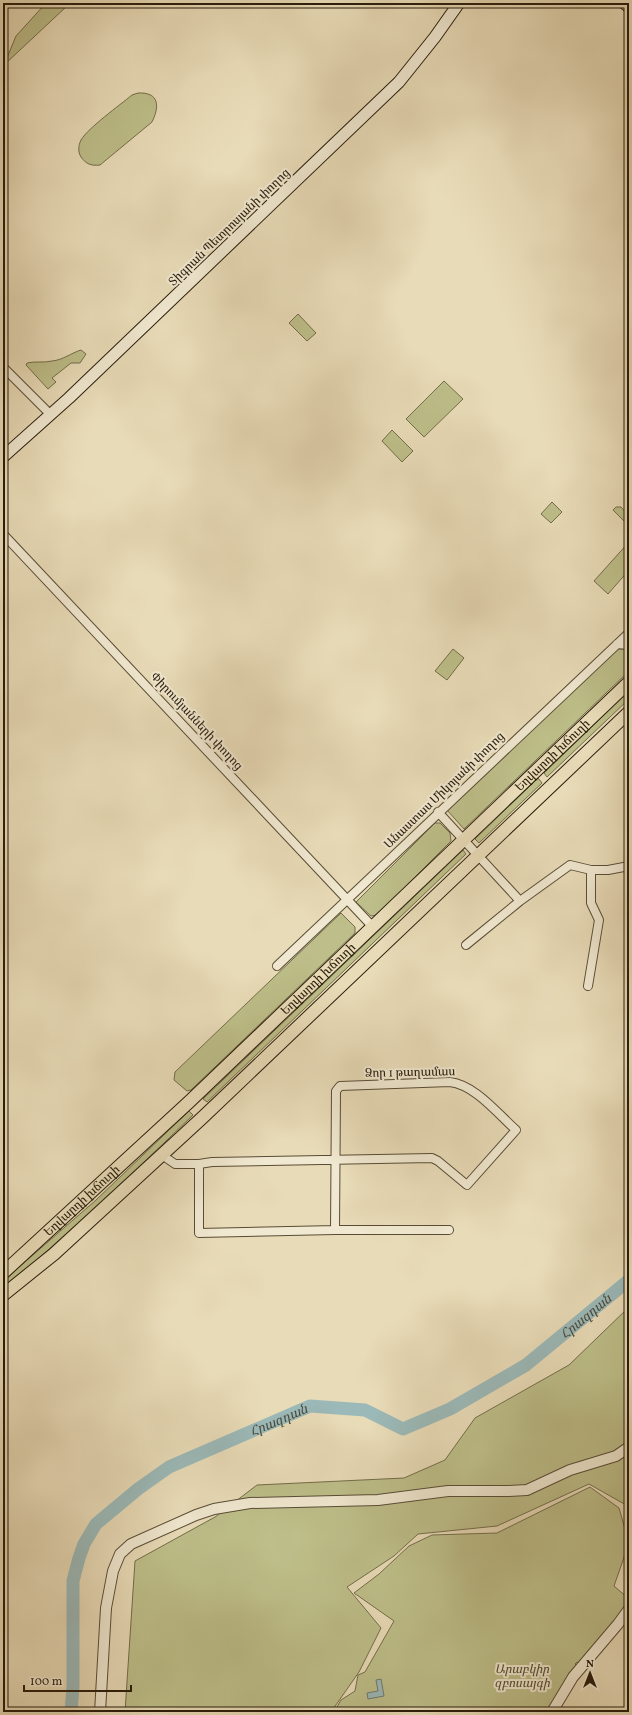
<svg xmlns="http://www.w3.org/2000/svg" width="632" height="1715" font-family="Vollkorn,'Noto Serif Armenian',serif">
  <rect width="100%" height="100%" fill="#e8dbb7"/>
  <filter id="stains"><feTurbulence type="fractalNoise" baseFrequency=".005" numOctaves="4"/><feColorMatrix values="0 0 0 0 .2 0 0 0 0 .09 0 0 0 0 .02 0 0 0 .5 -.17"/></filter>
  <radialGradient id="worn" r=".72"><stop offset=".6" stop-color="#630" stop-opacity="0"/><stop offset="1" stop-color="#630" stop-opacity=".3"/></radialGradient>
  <path fill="#bdbe89" stroke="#736d4a" d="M46 3H65L67 6 4 65 16 36Z
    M138 93C159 92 160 106 152 122L100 165C91 166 86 164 81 157 78 152 78 146 81 140 88 128 120 105 132 95Z
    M298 314 316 333 307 341 289 323Z
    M81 350 86 354 80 363H71L52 378 56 382 48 389 26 365 27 363C35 361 43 363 52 361 63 360 71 353 81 350Z
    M444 381 463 399 424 437 406 419Z
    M392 430 413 451 402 462 382 441Z
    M552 502 562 512 551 523 541 514Z
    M616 507H621L629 516V526L613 510Z
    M629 542V570L608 594 594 581Z
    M453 649 464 658 447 680 435 671Z
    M618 649H629V671L464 829 447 810Z
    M629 691V699L547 777 544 773Z
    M538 778 542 783 479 843 475 839Z
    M435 823H440L450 833 451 841 377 915 371 916 356 902Z
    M463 850 466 854 207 1102 203 1099Z
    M341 913 355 927V933L191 1090 187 1091 174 1080 175 1072Z
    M189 1111 193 1115C131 1175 69 1233 3 1289V1281L96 1200Z
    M629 1307V1517L626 1505 589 1484 497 1526 418 1534 394 1556 347 1587 381 1628 359 1672 331 1712H125L135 1561 215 1517 257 1485 404 1478 445 1460 475 1418 569 1365Z
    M590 1487 619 1508 629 1543 614 1586 629 1599C629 1612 590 1652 580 1664L577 1662 575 1664 578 1667 548 1712H334L341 1700 355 1691 358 1675 365 1672 394 1621 354 1593 379 1574 409 1546 432 1535 497 1533Z"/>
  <path fill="#9bb9b8" stroke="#6d7a73" d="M381 1679 384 1696 368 1699 367 1693 378 1691 376 1680Z"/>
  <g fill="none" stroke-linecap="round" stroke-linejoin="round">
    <path stroke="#9bb9b8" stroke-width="13" id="s1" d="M71 1712 73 1686V1581L79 1558 84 1544 96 1524 138 1489 169 1467 310 1406 365 1410 403 1429 450 1409 526 1365 629 1280"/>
    <defs>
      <path id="minor" d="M3 367 50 414
        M3 534 372 926
        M617 644 629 645
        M438 812 520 901 570 865 591 870H608L629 866
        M466 945 520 901
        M277 966 629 633
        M588 986 599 920 591 903V870
        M162 1155 175 1164H199L212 1162 432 1158 438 1161 467 1185 516 1130C497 1113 475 1085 450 1082L340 1086 336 1091 335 1230H449
        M199 1164V1233L335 1230"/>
      <path id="tertiary" d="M100 1712 106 1608 113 1571 120 1554 131 1544 196 1515 214 1509 250 1503 378 1500 448 1491H509L527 1490 570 1470 616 1456 629 1447
        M552 1712 573 1677 618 1624 629 1609"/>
      <path id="secondary" d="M624 3 629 7
        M3 457 69 398 399 82 435 37 459 3"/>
      <g id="primary">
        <path id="s2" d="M3 1273 189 1102 629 682"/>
        <path d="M3 1295 54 1254 202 1118 629 712"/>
      </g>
    </defs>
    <use href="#minor" stroke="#594c36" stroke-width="10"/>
    <use href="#tertiary" stroke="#594c36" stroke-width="12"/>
    <use href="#secondary" stroke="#291c0b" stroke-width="13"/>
    <use href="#primary" stroke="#291c0b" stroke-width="14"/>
    <use href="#minor" stroke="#f0e8d0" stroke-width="8"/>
    <use href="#tertiary" stroke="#f0e8d0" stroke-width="10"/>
    <use href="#secondary" stroke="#f0e8d0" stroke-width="11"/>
    <use href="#primary" stroke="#e8dbb7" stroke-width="12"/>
  </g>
  <g text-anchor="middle" stroke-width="4" stroke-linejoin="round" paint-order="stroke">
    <g font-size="12" fill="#291c0b" stroke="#f0e8d0">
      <text transform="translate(229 227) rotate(-44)" y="4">Տիգրան Պետրոսյանի փողոց</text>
      <text transform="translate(197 721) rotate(47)" y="4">Փիրումյանների փողոց</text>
      <text dy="4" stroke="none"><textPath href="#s2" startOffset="755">Եղվարդի խճուղի</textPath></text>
      <text transform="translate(444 790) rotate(-44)" y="4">Անաստաս Միկոյանի փողոց</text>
      <text dy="4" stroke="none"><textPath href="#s2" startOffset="431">Եղվարդի խճուղի</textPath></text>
      <text transform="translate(410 1072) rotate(-1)" y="4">Ձոր 1 թաղամաս</text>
      <text dy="4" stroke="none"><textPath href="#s2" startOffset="107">Եղվարդի խճուղի</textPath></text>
    </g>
    <g font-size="12" font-style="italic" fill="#554d31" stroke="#f0e8d0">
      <text x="522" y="1673">Արաբկիր<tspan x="522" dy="14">զբոսայգի</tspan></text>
    </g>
    <g font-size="13" font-style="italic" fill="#4b4b3f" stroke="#f0e8d0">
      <text dy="5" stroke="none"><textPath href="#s1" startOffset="753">Հրազդան</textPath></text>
      <text dy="5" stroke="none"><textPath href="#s1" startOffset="405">Հրազդան</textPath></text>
    </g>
  </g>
  <rect width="632" height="1715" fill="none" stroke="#e8dbb7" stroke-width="16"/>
  <rect x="4" y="4" width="624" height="1707" fill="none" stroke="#291c0b" stroke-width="2"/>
  <rect x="8" y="8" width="616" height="1699" fill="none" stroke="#291c0b"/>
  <g transform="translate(590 1673)" stroke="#f0e8d0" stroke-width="3" paint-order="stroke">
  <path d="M0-3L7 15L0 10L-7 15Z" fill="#291c0b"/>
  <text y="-6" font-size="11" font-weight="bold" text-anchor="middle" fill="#291c0b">N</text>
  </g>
  <path d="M24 1685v6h107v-6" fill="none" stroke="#291c0b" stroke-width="2"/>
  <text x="30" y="1685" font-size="12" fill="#291c0b" stroke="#f0e8d0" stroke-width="3" paint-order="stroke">100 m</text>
  <rect width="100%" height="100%" filter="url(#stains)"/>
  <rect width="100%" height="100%" fill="url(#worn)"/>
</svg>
